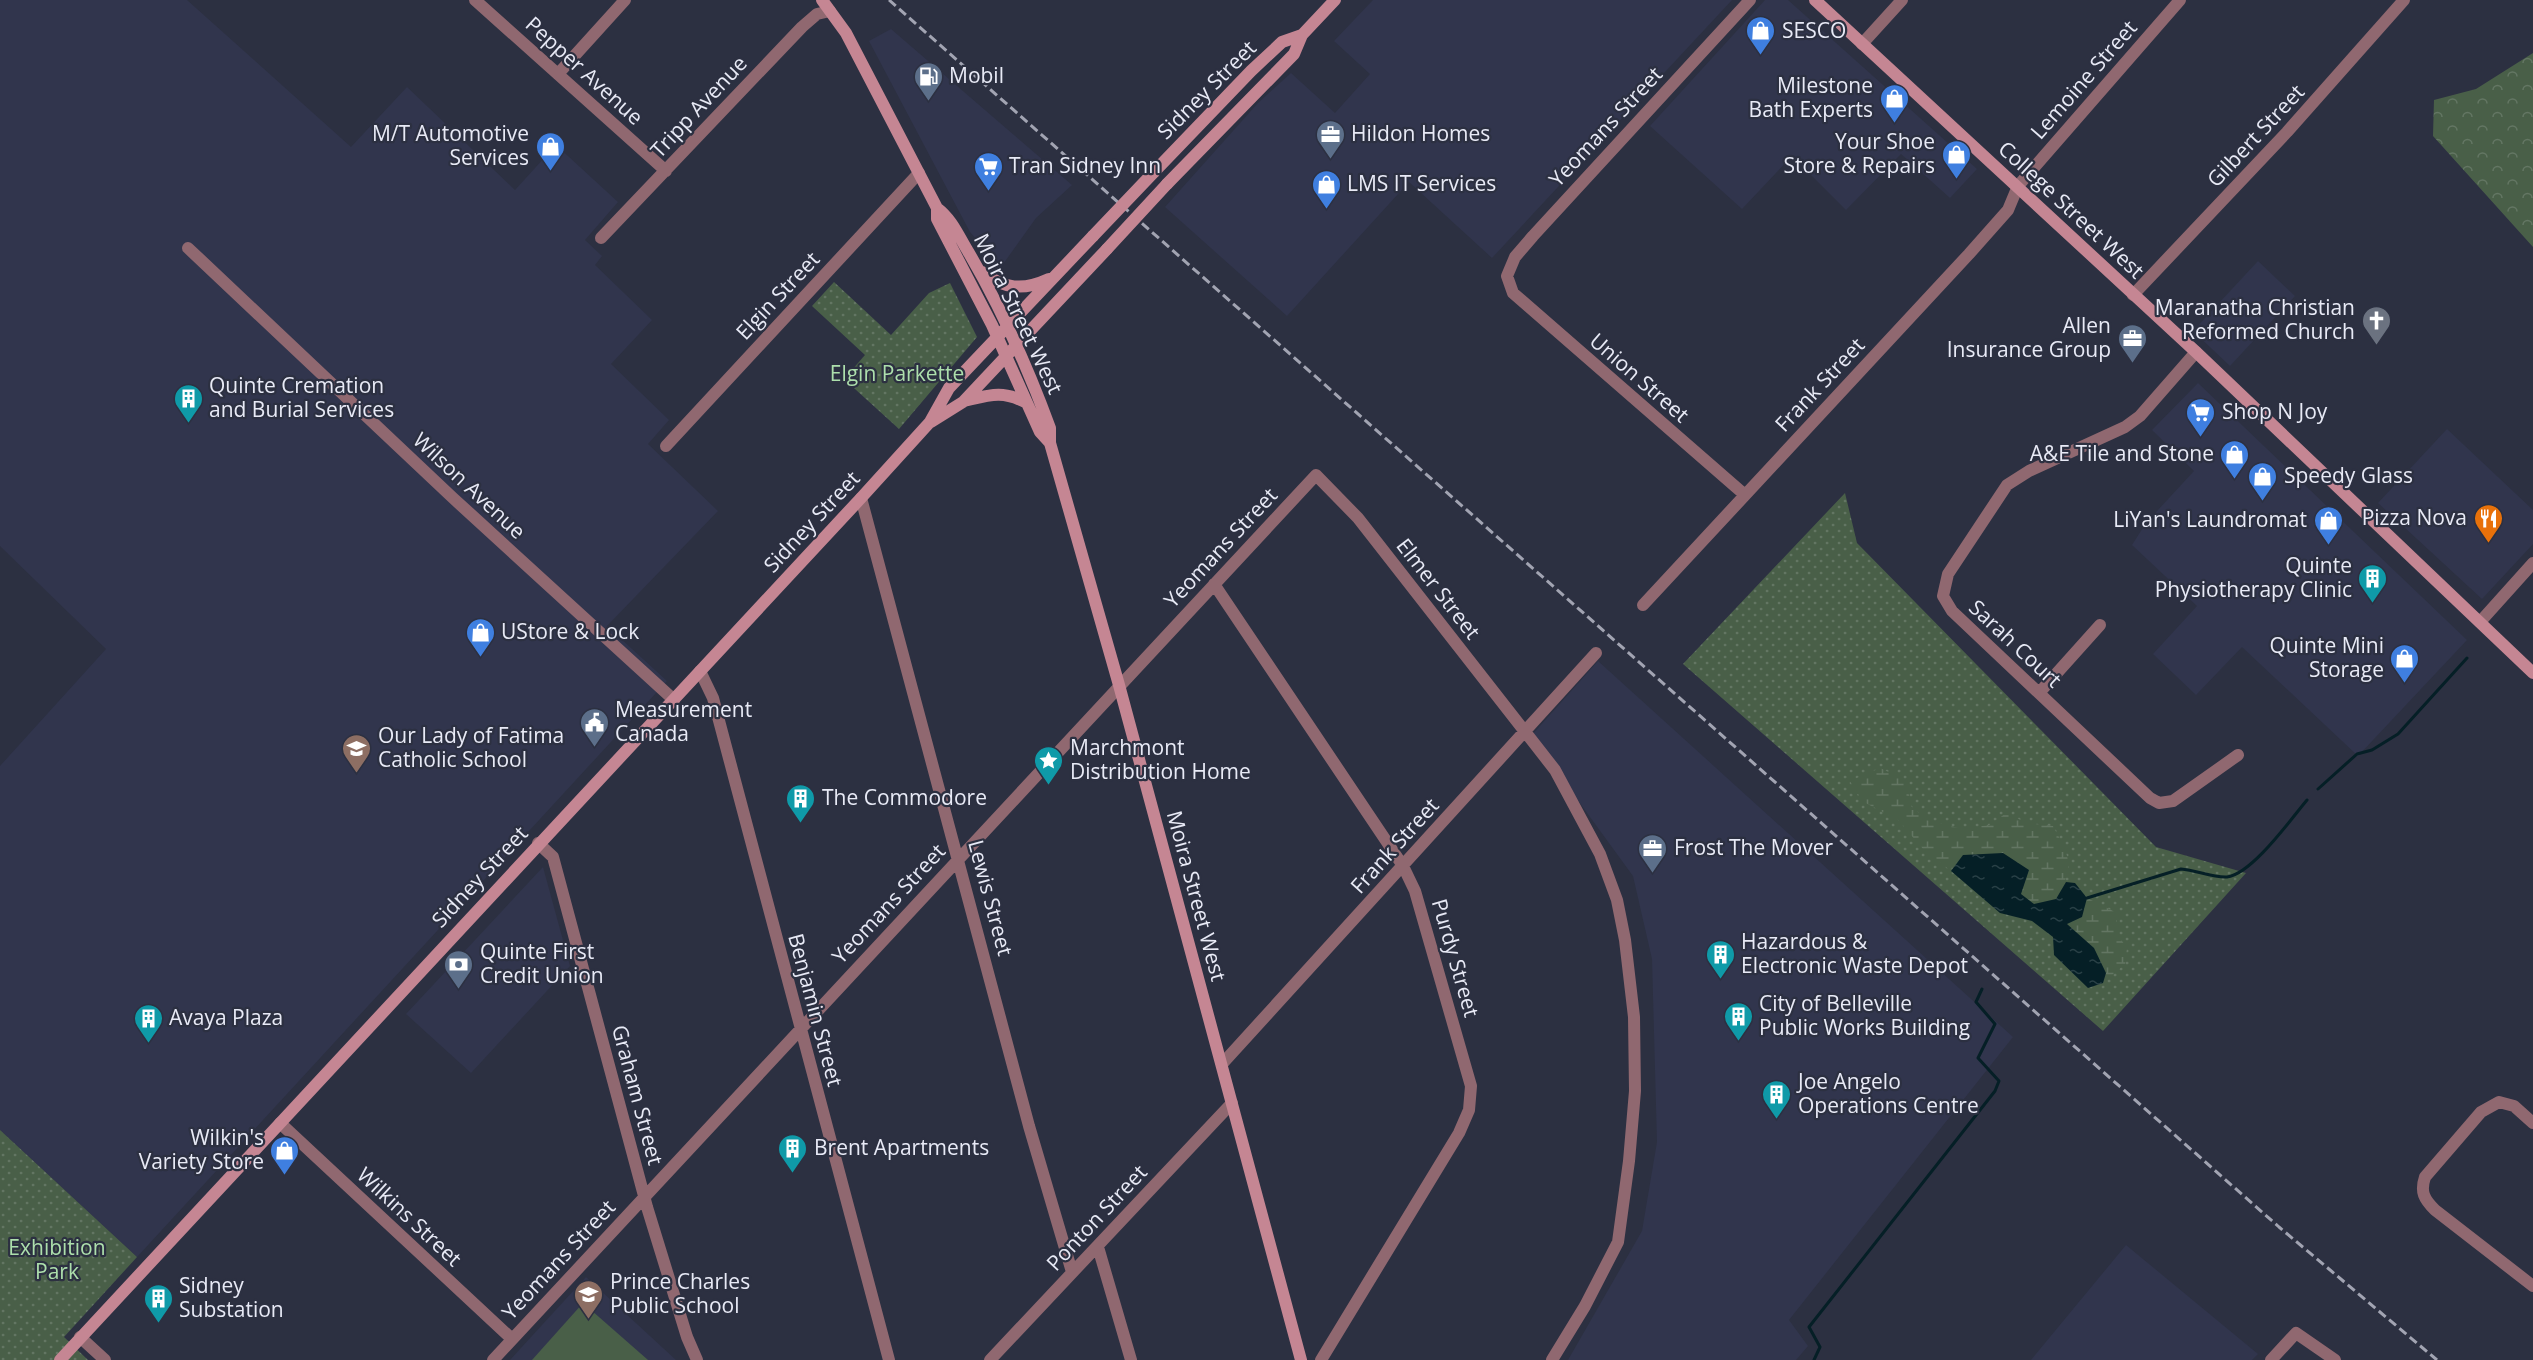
<svg xmlns="http://www.w3.org/2000/svg" width="2533" height="1360" font-family="'Open Sans',sans-serif">
  <defs>
    <pattern id="green-dots" width="8" height="8" patternUnits="userSpaceOnUse" patternTransform="scale(1.5)"><rect width="8" height="8" fill="#495f48"/><path d="M2 2h.1M6 6h.1" fill="none" stroke="#637663" stroke-width="1.8" stroke-linecap="round"/></pattern>
    <pattern id="forest-crowns" width="20" height="18" patternUnits="userSpaceOnUse" patternTransform="scale(1.5)"><rect width="20" height="18" fill="#495f48"/><path d="M2 6a3 3 0 1 1 6 0M12 15a3 3 0 1 1 6 0" fill="none" stroke="#637663"/></pattern>
    <pattern id="wetland-marsh" width="20" height="14" patternUnits="userSpaceOnUse" patternTransform="scale(1.5)"><rect width="20" height="14" fill="#495f48"/><path d="M1 5h8M5 5V1M11 12h8M15 12V8" fill="none" stroke="#637663"/></pattern>
    <pattern id="water-ripples" width="26" height="14" patternUnits="userSpaceOnUse" patternTransform="scale(1.5)"><rect width="26" height="14" fill="#051f26"/><path d="M2 4q2-2 4 0t4 0M15 11q2-2 4 0t4 0" fill="none" stroke="#294046"/></pattern>
  </defs>
  <rect width="100%" height="100%" fill="#2c3041"/>
  <path fill="#31354d" d="M0 0H187L351 147 407 87 515 190 556 145 618 202 585 240 602 256 595 265 652 320 611 364 669 420 648 444 718 511 607 626 667 681 137 1257 0 1130V766L106 649 0 546Z
    M1373 0H1732L1492 258 1409 182 1287 316 1165 207 1258 103 1291 73 1335 113 1370 74 1334 41Z
    M1765 0H1788L1977 169 1950 198 1901 154 1846 210 1792 156 1742 209 1650 126Z
    M891 29 1072 185 1036 218 1001 267 970 232 869 41Z
    M2258 261 2295 296 2230 366 2193 331Z
    M2198 383 2467 640 2358 756 2242 647 2196 695 2153 654 2197 606 2132 545 2146 523 2194 471 2152 430Z
    M2447 429 2533 510V544L2482 599 2378 503Z
    M1598 661 2013 1037 1789 1320 1808 1346 1796 1360H1568L1642 1231 1657 1142 1652 959 1633 876 1531 736Z
    M543 867 570 966 471 1073 406 1014Z
    M2126 1245 2258 1354 2252 1360H2031Z
    M586 1277 676 1360H510Z"/>
  <path fill="url(#green-dots)" d="M834 282 891 335 929 293 950 283 977 337 899 429 844 379 865 355 812 306Z
    M1845 493 1857 543 2156 847 2246 873 2103 1031 1683 664Z
    M0 1130 137 1257 64 1337 88 1360H0Z"/>
  <path fill="url(#forest-crowns)" d="M2533 53V247L2433 136 2434 100 2476 89Z"/>
  <path fill="url(#wetland-marsh)" d="M1880 768 1906 780 1911 806 1927 820 1962 829 1989 825 2008 812 2025 823 2053 826C2070 857 2075 865 2056 899L2034 904 1963 855 1951 871 1923 849 1898 820 1860 800 1850 781Z
    M2087 898 2117 913V934L2127 948 2125 964 2103 983 2106 973 2066 924 2082 917Z"/>
  <path fill="#495f48" d="M583 1303 648 1360H532Z"/>
  <path fill="url(#water-ripples)" d="M2003 853 2029 870 2021 894 2034 904 2056 899 2066 882 2075 883 2087 898 2082 917 2067 924 2094 948 2106 973 2103 983 2088 988 2054 955 2053 937 2032 921 2000 913 1951 871 1963 855Z"/>
  <g fill="none" stroke-linecap="round" stroke-linejoin="round">
    <path stroke="#051f26" stroke-width="3" d="M2318 789 2357 754 2372 750 2398 734 2467 658
      M2087 898 2181 869C2196 870 2213 878 2227 877 2252 874 2291 819 2307 800
      M1814 1360 1820 1347 1809 1327 1995 1091 1999 1081 1978 1058 1995 1024 1976 1002 1982 989"/>
    <path stroke="#906870" stroke-width="12" d="M475 0 666 171
      M1862 44 1902 0
      M558 74 625 0
      M601 238 802 27 817 14 830 11
      M188 248 453 498 674 700
      M2133 295 2287 132 2404 0
      M2196 352 2140 416 2125 427 2029 471 2007 485 1948 574 1943 596 1952 611 2150 798 2159 803 2173 801 2238 755
      M666 446 919 173
      M1745 495 1513 293 1507 276 1515 257 1533 236 1750 0
      M861 498 1029 1126 1072 1272
      M1214 584 1403 866 1415 891 1471 1086 1469 1110 1459 1133 1321 1360
      M1643 605 1969 254 2008 210 2018 186 2180 0
      M2480 622 2533 563
      M700 671 713 698 889 1360
      M2039 693 2100 625
      M538 843 553 857 647 1207 687 1337 697 1360
      M1222 1064 1596 653
      M280 1123 512 1339
      M2533 1123 2514 1106 2499 1102 2481 1112 2425 1177C2420 1192 2424 1199 2435 1210L2533 1286
      M1098 1247 1131 1360
      M80 1337 105 1360
      M493 1360 1316 475 1358 518 1555 770 1600 854 1617 900 1625 940 1634 1017 1635 1091 1629 1161 1618 1242 1585 1306 1552 1360
      M990 1360 1232 1103
      M2271 1360 2296 1333 2335 1360"/>
    <path stroke="#c58693" stroke-width="12" d="M822 0 846 33 937 208C952 219 959 237 969 253 1001 308 1028 368 1050 428V443L1119 685 1301 1360
      M1815 0 2196 352 2533 673
      M1154 172 1251 71 1282 42 1302 35
      M1167 184 1294 54 1302 35 1335 0
      M937 208V219L992 325 1040 432 1050 443
      M982 272C1004 289 1023 291 1049 279
      M964 401C990 395 1002 390 1027 403
      M931 422 963 402 1107 249
      M60 1360 861 498 930 422 949 388 1093 236"/>
    <path stroke="#a2a4b2" stroke-width="3" stroke-dasharray="9 4.5" stroke-linecap="butt" d="M889 0 2279 1227 2437 1360"/>
    <path stroke="#c58693" stroke-width="12" d="M1093 236 1154 172
      M1107 249 1167 184"/>
  </g>
  <defs>
    <symbol id="shop-pin" viewBox="-11 -11 22 30"><path d="M0 17L-7.5 6A9.5 9.5 0 1 1 7.5 6Z" fill="#3f7fe0" stroke="#2c3041"/><path d="M-5-2.5h2.3a2.7 3.5 0 0 1 5.4 0H5L5.5 6h-11ZM-1.5-2.5h3a1.5 2.3 0 0 0-3 0Z" fill="#fff"/></symbol>
    <symbol id="fuel-pin" viewBox="-11 -11 22 30"><path d="M0 17L-7.5 6A9.5 9.5 0 1 1 7.5 6Z" fill="#5c6f8a" stroke="#2c3041"/><path d="M-5.5-6h7V0h2V4h1.3V-2.5L3-4.5l.8-.8L6-3V5H2.5V1h-1V6h-7ZM-4.2-4.7v3.2H.2V-4.7Z" fill="#fff"/></symbol>
    <symbol id="office-pin" viewBox="-11 -11 22 30"><path d="M0 17L-7.5 6A9.5 9.5 0 1 1 7.5 6Z" fill="#5c6f8a" stroke="#2c3041"/><path d="M-6-3h4V-5.5h4V-3h4V5H-6ZM-1-4.5V-3h2v-1.5ZM-6 0V1H6V0Z" fill="#fff"/></symbol>
    <symbol id="supermarket-pin" viewBox="-11 -11 22 30"><path d="M0 17L-7.5 6A9.5 9.5 0 1 1 7.5 6Z" fill="#3f7fe0" stroke="#2c3041"/><path d="M-6-5.5h2.5l.6 2H6L4.5 2H-2.5L-4.4-4H-6ZM-1.5 3.2a1.3 1.3 0 1 0 .1 0ZM3 3.2a1.3 1.3 0 1 0 .1 0Z" fill="#fff"/></symbol>
    <symbol id="church-pin" viewBox="-11 -11 22 30"><path d="M0 17L-7.5 6A9.5 9.5 0 1 1 7.5 6Z" fill="#6b7280" stroke="#2c3041"/><path d="M-1.2-6h2.4v3.5h3.3v2.4h-3.3V6h-2.4V-.1h-3.3v-2.4h3.3Z" fill="#fff"/></symbol>
    <symbol id="building-pin" viewBox="-11 -11 22 30"><path d="M0 17L-7.5 6A9.5 9.5 0 1 1 7.5 6Z" fill="#0f9aa8" stroke="#2c3041"/><path d="M-4-6H4V6H1V3H-1V6H-4ZM-2.5-4.3h1.7v1.8h-1.7ZM.8-4.3h1.7v1.8H.8ZM-2.5-1h1.7V.8h-1.7ZM.8-1h1.7V.8H.8Z" fill="#fff"/></symbol>
    <symbol id="restaurant-pin" viewBox="-11 -11 22 30"><path d="M0 17L-7.5 6A9.5 9.5 0 1 1 7.5 6Z" fill="#e8710a" stroke="#2c3041"/><path d="M-5-6h1v4h1v-4h1v4h1v-4h1v5L-1.5 .5V6h-2V.5L-5-1ZM5-6V6H3V1.5H1.5Q1.5-4 5-6Z" fill="#fff"/></symbol>
    <symbol id="civic-pin" viewBox="-11 -11 22 30"><path d="M0 17L-7.5 6A9.5 9.5 0 1 1 7.5 6Z" fill="#5c6f8a" stroke="#2c3041"/><path d="M-.6-6.5H3V-4.5H.6V-3L4-1V1h2V6H-6V1h2V-1L-.6-3ZM-1.2 2.5V6h2.4V2.5Z" fill="#fff"/></symbol>
    <symbol id="school-pin" viewBox="-11 -11 22 30"><path d="M0 17L-7.5 6A9.5 9.5 0 1 1 7.5 6Z" fill="#8d6e63" stroke="#2c3041"/><path d="M0-5L7-2L0 1L-7-2ZM-4 1L0 2.5L4 1V4Q0 6-4 4Z" fill="#fff"/></symbol>
    <symbol id="sight-pin" viewBox="-11 -11 22 30"><path d="M0 17L-7.5 6A9.5 9.5 0 1 1 7.5 6Z" fill="#0f9aa8" stroke="#2c3041"/><path d="M0-6L1.8-2.2L6-1.7L2.9 1.2L3.7 5.4L0 3.3L-3.7 5.4L-2.9 1.2L-6-1.7L-1.8-2.2Z" fill="#fff"/></symbol>
    <symbol id="bank-pin" viewBox="-11 -11 22 30"><path d="M0 17L-7.5 6A9.5 9.5 0 1 1 7.5 6Z" fill="#5c6f8a" stroke="#2c3041"/><path d="M-6-4H6V4H-6ZM0-2.3a2.3 2.3 0 1 0 0 4.6a2.3 2.3 0 1 0 0-4.6Z" fill="#fff"/></symbol>
  </defs>
  <g fill-rule="evenodd">
    <use href="#shop-pin" x="1744" y="14" width="33" height="45"/>
    <use href="#fuel-pin" x="912" y="60" width="33" height="45"/>
    <use href="#shop-pin" x="1878" y="82" width="33" height="45"/>
    <use href="#office-pin" x="1314" y="118" width="33" height="45"/>
    <use href="#shop-pin" x="534" y="130" width="33" height="45"/>
    <use href="#shop-pin" x="1940" y="138" width="33" height="45"/>
    <use href="#supermarket-pin" x="972" y="150" width="33" height="45"/>
    <use href="#shop-pin" x="1310" y="168" width="33" height="45"/>
    <use href="#church-pin" x="2360" y="304" width="33" height="45"/>
    <use href="#office-pin" x="2116" y="322" width="33" height="45"/>
    <use href="#building-pin" x="172" y="382" width="33" height="45"/>
    <use href="#supermarket-pin" x="2184" y="396" width="33" height="45"/>
    <use href="#shop-pin" x="2218" y="438" width="33" height="45"/>
    <use href="#shop-pin" x="2246" y="460" width="33" height="45"/>
    <use href="#restaurant-pin" x="2472" y="502" width="33" height="45"/>
    <use href="#shop-pin" x="2312" y="504" width="33" height="45"/>
    <use href="#building-pin" x="2356" y="562" width="33" height="45"/>
    <use href="#shop-pin" x="464" y="616" width="33" height="45"/>
    <use href="#shop-pin" x="2388" y="642" width="33" height="45"/>
    <use href="#civic-pin" x="578" y="706" width="33" height="45"/>
    <use href="#school-pin" x="340" y="732" width="33" height="45"/>
    <use href="#sight-pin" x="1032" y="744" width="33" height="45"/>
    <use href="#building-pin" x="784" y="782" width="33" height="45"/>
    <use href="#office-pin" x="1636" y="832" width="33" height="45"/>
    <use href="#building-pin" x="1704" y="938" width="33" height="45"/>
    <use href="#bank-pin" x="442" y="948" width="33" height="45"/>
    <use href="#building-pin" x="1722" y="1000" width="33" height="45"/>
    <use href="#building-pin" x="132" y="1002" width="33" height="45"/>
    <use href="#building-pin" x="1760" y="1078" width="33" height="45"/>
    <use href="#building-pin" x="776" y="1132" width="33" height="45"/>
    <use href="#shop-pin" x="268" y="1134" width="33" height="45"/>
    <use href="#school-pin" x="572" y="1278" width="33" height="45"/>
    <use href="#building-pin" x="142" y="1282" width="33" height="45"/>
  </g>
  <g text-anchor="middle" stroke-width="4.5" stroke-linejoin="round" paint-order="stroke">
    <g font-size="21" fill="#e8eaf6" stroke="#2c3041" text-anchor="start">
      <text x="1782" y="38">SESCO</text>
      <text x="949" y="83">Mobil</text>
      <text x="1873" y="93" text-anchor="end">Milestone<tspan x="1873" dy="24">Bath Experts</tspan></text>
      <text x="529" y="141" text-anchor="end">M/T Automotive<tspan x="529" dy="24">Services</tspan></text>
      <text x="1351" y="141">Hildon Homes</text>
      <text x="1935" y="149" text-anchor="end">Your Shoe<tspan x="1935" dy="24">Store &amp; Repairs</tspan></text>
      <text x="1009" y="173">Tran Sidney Inn</text>
      <text x="1347" y="191">LMS IT Services</text>
      <text x="2355" y="315" text-anchor="end">Maranatha Christian<tspan x="2355" dy="24">Reformed Church</tspan></text>
      <text x="2111" y="333" text-anchor="end">Allen<tspan x="2111" dy="24">Insurance Group</tspan></text>
      <text x="209" y="393">Quinte Cremation<tspan x="209" dy="24">and Burial Services</tspan></text>
      <text x="2222" y="419">Shop N Joy</text>
      <text x="2214" y="461" text-anchor="end">A&amp;E Tile and Stone</text>
      <text x="2284" y="483">Speedy Glass</text>
      <text x="2467" y="525" text-anchor="end">Pizza Nova</text>
      <text x="2307" y="527" text-anchor="end">LiYan's Laundromat</text>
      <text x="2352" y="573" text-anchor="end">Quinte<tspan x="2352" dy="24">Physiotherapy Clinic</tspan></text>
      <text x="501" y="639">UStore &amp; Lock</text>
      <text x="2384" y="653" text-anchor="end">Quinte Mini<tspan x="2384" dy="24">Storage</tspan></text>
      <text x="615" y="717">Measurement<tspan x="615" dy="24">Canada</tspan></text>
      <text x="378" y="743">Our Lady of Fatima<tspan x="378" dy="24">Catholic School</tspan></text>
      <text x="1070" y="755">Marchmont<tspan x="1070" dy="24">Distribution Home</tspan></text>
      <text x="822" y="805">The Commodore</text>
      <text x="1674" y="855">Frost The Mover</text>
      <text x="1741" y="949">Hazardous &amp;<tspan x="1741" dy="24">Electronic Waste Depot</tspan></text>
      <text x="480" y="959">Quinte First<tspan x="480" dy="24">Credit Union</tspan></text>
      <text x="1759" y="1011">City of Belleville<tspan x="1759" dy="24">Public Works Building</tspan></text>
      <text x="169" y="1025">Avaya Plaza</text>
      <text x="1798" y="1089">Joe Angelo<tspan x="1798" dy="24">Operations Centre</tspan></text>
      <text x="264" y="1145" text-anchor="end">Wilkin's<tspan x="264" dy="24">Variety Store</tspan></text>
      <text x="814" y="1155">Brent Apartments</text>
      <text x="610" y="1289">Prince Charles<tspan x="610" dy="24">Public School</tspan></text>
      <text x="179" y="1293">Sidney<tspan x="179" dy="24">Substation</tspan></text>
    </g>
    <g font-size="21" fill="#e8eaf6" stroke="#2c3041">
      <text transform="translate(584 71) rotate(42)" y="7">Pepper Avenue</text>
      <text transform="translate(2084 80) rotate(-49)" y="7">Lemoine Street</text>
      <text transform="translate(1207 90) rotate(-45)" y="7">Sidney Street</text>
      <text transform="translate(699 107) rotate(-47)" y="7">Tripp Avenue</text>
      <text transform="translate(1606 127) rotate(-47)" y="7">Yeomans Street</text>
      <text transform="translate(2256 136) rotate(-47)" y="7">Gilbert Street</text>
      <text transform="translate(2071 210) rotate(43)" y="7">College Street West</text>
      <text transform="translate(778 296) rotate(-47)" y="7">Elgin Street</text>
      <text transform="translate(1018 314) rotate(64)" y="7">Moira Street West</text>
      <text transform="translate(1639 378) rotate(41)" y="7">Union Street</text>
      <text transform="translate(1820 385) rotate(-47)" y="7">Frank Street</text>
      <text transform="translate(469 486) rotate(43)" y="7">Wilson Avenue</text>
      <text transform="translate(812 522) rotate(-47)" y="7">Sidney Street</text>
      <text transform="translate(1221 548) rotate(-47)" y="7">Yeomans Street</text>
      <text transform="translate(1438 589) rotate(52)" y="7">Elmer Street</text>
      <text transform="translate(2015 644) rotate(43)" y="7">Sarah Court</text>
      <text transform="translate(1395 846) rotate(-48)" y="7">Frank Street</text>
      <text transform="translate(480 877) rotate(-47)" y="7">Sidney Street</text>
      <text transform="translate(1196 896) rotate(75)" y="7">Moira Street West</text>
      <text transform="translate(990 898) rotate(75)" y="7">Lewis Street</text>
      <text transform="translate(889 904) rotate(-47)" y="7">Yeomans Street</text>
      <text transform="translate(1455 958) rotate(74)" y="7">Purdy Street</text>
      <text transform="translate(815 1010) rotate(75)" y="7">Benjamin Street</text>
      <text transform="translate(637 1095) rotate(75)" y="7">Graham Street</text>
      <text transform="translate(409 1217) rotate(43)" y="7">Wilkins Street</text>
      <text transform="translate(1097 1218) rotate(-47)" y="7">Ponton Street</text>
      <text transform="translate(559 1260) rotate(-47)" y="7">Yeomans Street</text>
    </g>
    <g font-size="21" fill="#addfac" stroke="#2c3041">
      <text x="897" y="381">Elgin Parkette</text>
      <text x="57" y="1255">Exhibition<tspan x="57" dy="24">Park</tspan></text>
    </g>
  </g>
</svg>
